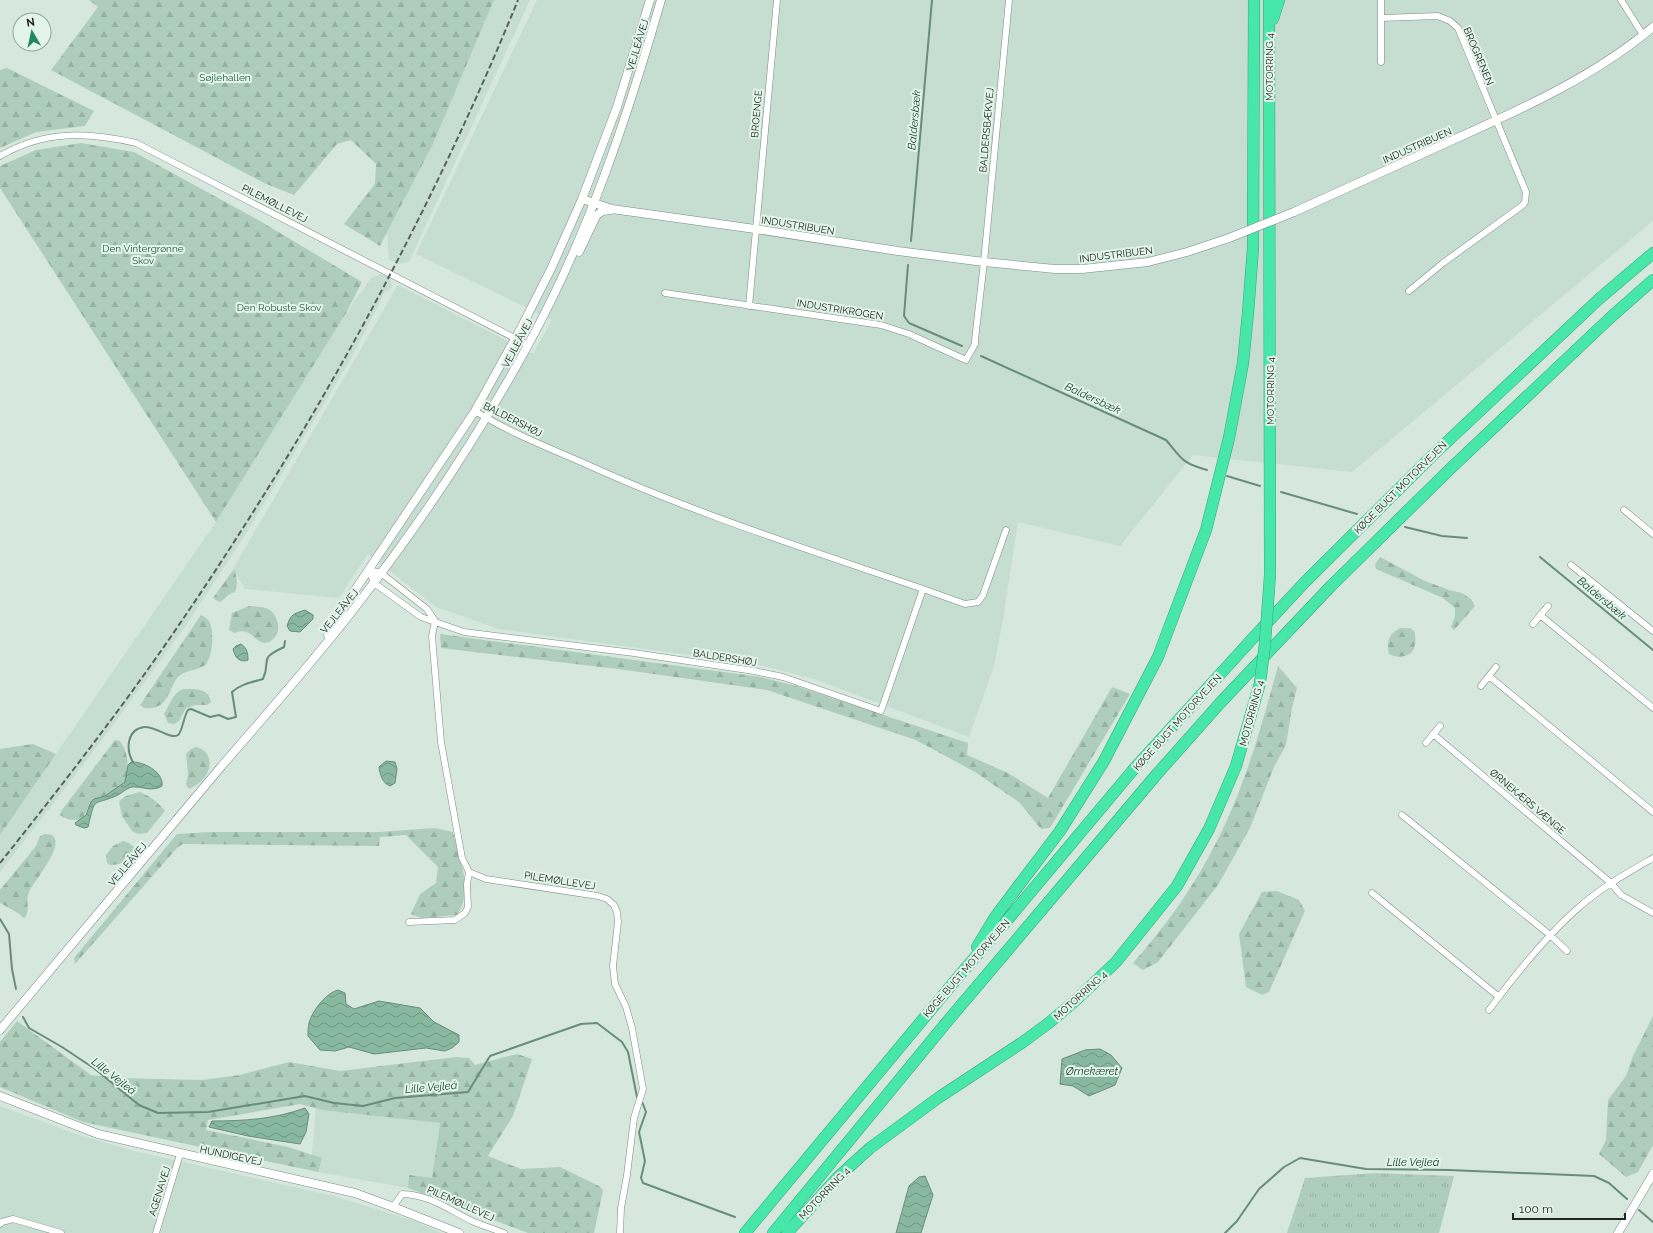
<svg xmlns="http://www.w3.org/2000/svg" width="1653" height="1233" font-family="Raleway,sans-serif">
  <defs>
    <pattern id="grass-tufts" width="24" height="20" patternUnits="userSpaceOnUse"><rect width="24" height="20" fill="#afcdbd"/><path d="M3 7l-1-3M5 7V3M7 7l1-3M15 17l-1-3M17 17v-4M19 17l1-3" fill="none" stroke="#96b0a2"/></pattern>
    <pattern id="forest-firs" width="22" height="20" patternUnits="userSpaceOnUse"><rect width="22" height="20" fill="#afcdbd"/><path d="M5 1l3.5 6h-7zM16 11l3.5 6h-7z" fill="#96b0a2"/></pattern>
    <pattern id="water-waves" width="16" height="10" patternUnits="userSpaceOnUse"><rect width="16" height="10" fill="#88b9a0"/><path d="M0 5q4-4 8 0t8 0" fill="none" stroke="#6f9682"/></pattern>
  </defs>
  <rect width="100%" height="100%" fill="#d6e8de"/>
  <path fill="#c5ded1" d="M494 0H530L409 262 399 264 389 260 387 233 433 144Z
    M537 0H1653V221L1352 472 1193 455 1120 546 1018 522 1003 620 994 666 969 737 814 679 755 664 499 629 436 607 368 554 339 598 245 589 233 569 398 285 533 354 552 320 416 254Z
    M381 274 390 278 392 288 385 292 352 357 247 532 185 627 90 756 0 872V835L216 522 346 313 371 278Z
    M0 1106 79 1135 134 1151 334 1196 414 1221 441 1233H0Z
    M316 1108 440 1123 432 1178 409 1176 408 1188 318 1172 321 1158 312 1155Z"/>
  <path fill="url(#grass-tufts)" d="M1375 1173 1454 1176 1439 1233H1287L1305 1178Z"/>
  <path fill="url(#forest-firs)" d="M89 0H494L433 144 380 246 344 224 375 184 376 164 351 140 337 144 294 195 264 183 51 70 98 7Z
    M7 68 94 111 85 126 36 132 0 148V70Z
    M81 143 134 152 260 221 362 282 346 313 216 522 0 188V166L36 150Z
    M1380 557 1425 581 1449 590 1462 593 1471 599 1475 606 1454 630 1451 627 1455 616V608L1443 598 1376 569 1375 564Z
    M234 569C237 575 238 586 235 592L228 595 222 601 219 602 213 598Z
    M249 606C255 607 265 606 270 610 279 617 282 633 272 640 256 652 255 624 234 633L229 630 232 613Z
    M201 615C205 617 208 619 210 623 214 633 213 657 205 665 197 671 183 670 177 678 167 693 168 710 144 708L140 705Z
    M1400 628H1410L1415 632C1415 636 1416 642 1415 645 1412 658 1398 659 1389 654 1386 641 1389 634 1400 628Z
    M440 634 761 677 796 686 968 743 967 755 1008 773 1048 798 1112 687 1130 694 1050 828 1041 829 1020 803 975 772 916 740 767 690 618 669 441 648Z
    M1278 666 1297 688 1292 708 1286 745 1274 767 1250 828 1218 885 1158 962 1143 970 1133 963C1166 926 1195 885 1217 841 1245 786 1262 725 1278 666Z
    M184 689C195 689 209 688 211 702L207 705H196L186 708 179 721 174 724 168 723 164 714C170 705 172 693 184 689Z
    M115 740 120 741C130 755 128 767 125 782L105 796 94 799 82 819C75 821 66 820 60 815L62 810Z
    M33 744 56 754 0 835V749Z
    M196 747C201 748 206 751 208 756 214 770 202 784 189 789L186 785 188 774 186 754 191 749Z
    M140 792C151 797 158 802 165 811L147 833 138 834 132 831 122 816 119 802C124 795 132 794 140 792Z
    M435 828 453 832C459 858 474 891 457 915L421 918 411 914 420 894 436 883 438 867 406 835 380 837 379 846 183 844 178 847 75 964 74 958 177 834 211 832H379Z
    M45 834C75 834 32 883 29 892 25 900 31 913 24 918L18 913 0 903V890L36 846 40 836Z
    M123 841 129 843 134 847C131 860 122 865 110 865L107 863 106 855 113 846Z
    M1277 891 1299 900 1305 911 1269 992 1262 995 1246 987 1239 934 1262 892Z
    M1653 1016V1145L1638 1172 1626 1177 1599 1154 1606 1140 1608 1100 1626 1076 1633 1056Z
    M17 1021 91 1075 119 1078 202 1080 240 1075 289 1062 340 1071 456 1057 469 1058 475 1065 517 1054 532 1059 513 1116 488 1156 521 1169 560 1167 599 1186 603 1190 594 1233H528L408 1188 409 1175 432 1178 440 1123 322 1110 300 1104 208 1120 206 1130 288 1147 322 1158 318 1172 83 1122 0 1087V1042Z"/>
  <path fill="url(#water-waves)" stroke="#698d7a" d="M305 610 313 615V619L300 632 290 631 287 626C291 614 293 614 305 610Z
    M241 644C247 648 248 653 248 660 240 663 235 658 233 649L236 646Z
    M386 761 395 762 397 769 395 783 390 786C382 783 380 774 379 767Z
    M131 762C143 761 164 772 162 786 152 792 144 787 135 787 129 786 123 792 118 795 92 807 96 794 88 827L84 828 76 825 75 823 86 815 91 802 94 799 105 796 125 782 128 765Z
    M338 990 345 993 346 1004 354 1009 379 1001 420 1008 434 1022 459 1035V1042L452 1048 445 1051 426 1048 374 1054 349 1047 335 1051 320 1050 308 1036C308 1032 308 1027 309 1023 312 1011 326 993 338 990Z
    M1100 1049 1111 1055 1122 1068 1115 1085 1089 1096 1073 1086 1060 1084 1062 1059 1085 1050Z
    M305 1108 309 1114 306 1132 300 1144 248 1136 209 1127 212 1121C244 1121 275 1119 305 1108Z
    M925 1176 933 1195 921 1233H896L909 1186 919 1177Z"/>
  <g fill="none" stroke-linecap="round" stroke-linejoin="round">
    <path stroke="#698d7a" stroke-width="2" d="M911 241 932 0
      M908 265 904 316 909 323 962 346
      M981 356 1166 440C1183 460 1182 463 1207 470
      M1227 476 1260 486
      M1281 492 1357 514
      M1405 527 1442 536 1467 538
      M1540 557 1653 650
      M133 762C126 750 126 730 144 727 156 726 170 740 178 735 182 733 184 715 188 710L191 709 210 717 219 715 228 719 236 717 232 692C241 684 252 682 263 679 272 658 257 660 284 647L285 641
      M0 919 9 934 12 969 16 989
      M23 1017 29 1028 62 1047 95 1069 139 1105 158 1113 208 1112 305 1096 334 1103 363 1106 395 1098 468 1092 490 1056 581 1024 597 1023 622 1042 628 1052 637 1097 643 1104 646 1112 639 1132 645 1161 641 1178 643 1183 735 1217
      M1639 1210 1653 1222
      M1225 1233 1237 1221 1259 1189 1284 1167 1300 1158 1366 1169 1449 1170 1594 1176 1609 1183 1627 1199"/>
    <defs>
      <path id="street" d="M1381 0V62
        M1621 0 1643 35
        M1381 18 1438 16 1450 21 1458 28 1526 192 1525 202 1523 205 1443 263 1409 291
        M0 156C45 130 87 132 136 143L528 345
        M665 293 881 325 909 334 966 360 975 344V340L984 262 1009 0
        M749 306 777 0
        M1624 510 1653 534
        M1571 565 1653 631
        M369 570 374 583 421 617 464 632 634 653 754 671 783 677 881 711 923 589C807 549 690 512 579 461 544 446 507 431 475 411
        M369 570 381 573 427 609 435 621
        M923 589 965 604 978 602 983 595 1006 530
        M1540 615 1653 708
        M435 621 432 636 441 742 462 858 469 872 486 879 598 896 607 899 614 905 617 912 618 922 613 966 615 984 626 1007 632 1028 643 1089 634 1118 627 1175 621 1208 620 1233
        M1533 624 1548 606
        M1489 676 1653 812
        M1481 686 1496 667
        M1433 734 1611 883 1621 895 1653 913
        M1426 743 1440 726
        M1402 815 1550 935 1567 951
        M1372 893 1499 997
        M409 922 455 920 465 913 468 907 467 884 469 872
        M1489 1010C1515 975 1544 938 1577 909 1600 888 1627 873 1653 858
        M393 1207 402 1194C431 1195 449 1210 474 1222 484 1226 494 1229 504 1233
        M0 1224 2 1222 13 1219 61 1233
        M156 1233 180 1154"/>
      <path id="secondary" d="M582 199 612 209 755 229 898 251 984 262 1055 269H1082L1148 262 1187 252 1229 238
        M1294 212C1348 188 1401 163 1455 139 1524 108 1595 76 1653 27
        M579 252 596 216 602 211 611 210
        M328 635 349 599 475 411 521 328 551 269 582 199 617 107 650 0
        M0 1030C73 942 147 855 220 768 267 713 316 659 360 601 422 521 478 436 527 347 587 238 627 119 661 0
        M0 1096 98 1134 355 1193 393 1207 459 1233
        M1618 1233 1653 1174"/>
      <path id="highway" d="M1269 0 1270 575
        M1273 19 1279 0
        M977 947 995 917 1060 831 1104 761 1158 657 1206 530 1229 438 1243 363 1248 313 1253 248 1254 0
        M745 1233 964 970 1004 924 1133 770 1253 638 1305 582 1433 455 1599 299 1653 253
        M773 1233 951 1017 1157 774 1221 702 1331 586 1450 469 1611 317 1653 280
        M787 1233 837 1178 870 1148 938 1098 1023 1042 1050 1022 1076 1000 1116 962 1177 886 1209 829 1236 766 1260 683"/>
    </defs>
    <use href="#street" stroke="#7a8b82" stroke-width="7"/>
    <use href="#secondary" stroke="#7a8b82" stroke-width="9"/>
    <use href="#highway" stroke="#39a47a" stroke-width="12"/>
    <use href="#street" stroke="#fff" stroke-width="6"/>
    <use href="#secondary" stroke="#fff" stroke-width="8"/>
    <use href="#highway" stroke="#46e7a9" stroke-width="11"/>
    <path stroke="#58625c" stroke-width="2" stroke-dasharray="6 3" stroke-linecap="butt" d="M0 863C63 784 126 703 183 619 315 425 429 218 518 0"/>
    <defs>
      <path id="secondary-bridge" d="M1229 238 1294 212"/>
      <path id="highway-bridge" d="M1260 683 1265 643 1270 575"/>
    </defs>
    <use href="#secondary-bridge" stroke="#7a8b82" stroke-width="9" stroke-linecap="butt"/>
    <use href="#highway-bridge" stroke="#39a47a" stroke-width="12" stroke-linecap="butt"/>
    <use href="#secondary-bridge" stroke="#fff" stroke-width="8"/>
    <use href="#highway-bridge" stroke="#46e7a9" stroke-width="11"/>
  </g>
  <g text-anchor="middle" stroke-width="4" stroke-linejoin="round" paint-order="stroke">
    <g font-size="10" fill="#202723" stroke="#e3f5eb">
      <text transform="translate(637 45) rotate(-73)" y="4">VEJLEÅVEJ</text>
      <text transform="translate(1479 56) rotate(67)" y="4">BROGRENEN</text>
      <text transform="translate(1269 67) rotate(-90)" y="4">MOTORRING 4</text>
      <text transform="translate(756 114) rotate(-85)" y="4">BROENGE</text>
      <text transform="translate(986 130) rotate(-85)" y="4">BALDERSBÆKVEJ</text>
      <text transform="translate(1417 145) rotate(-24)" y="4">INDUSTRIBUEN</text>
      <text transform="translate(275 203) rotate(27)" y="4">PILEMØLLEVEJ</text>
      <text transform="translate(798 225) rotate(9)" y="4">INDUSTRIBUEN</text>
      <text transform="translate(1116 254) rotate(-7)" y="4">INDUSTRIBUEN</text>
      <text transform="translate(840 309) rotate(9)" y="4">INDUSTRIKROGEN</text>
      <text transform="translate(517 343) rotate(-62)" y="4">VEJLEÅVEJ</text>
      <text transform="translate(1270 391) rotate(-90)" y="4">MOTORRING 4</text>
      <text transform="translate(513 419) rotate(27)" y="4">BALDERSHØJ</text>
      <text transform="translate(1400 487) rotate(-45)" y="4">KØGE BUGT MOTORVEJEN</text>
      <text transform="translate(339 611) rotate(-51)" y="4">VEJLEÅVEJ</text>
      <text transform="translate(725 657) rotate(9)" y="4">BALDERSHØJ</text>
      <text transform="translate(1251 713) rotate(-75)" y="4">MOTORRING 4</text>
      <text transform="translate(1177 722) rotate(-48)" y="4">KØGE BUGT MOTORVEJEN</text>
      <text transform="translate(1528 801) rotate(40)" y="4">ØRNEKÆRS VÆNGE</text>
      <text transform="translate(127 864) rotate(-50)" y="4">VEJLEÅVEJ</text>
      <text transform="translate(560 880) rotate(9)" y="4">PILEMØLLEVEJ</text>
      <text transform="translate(966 968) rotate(-49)" y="4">KØGE BUGT MOTORVEJEN</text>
      <text transform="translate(1080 995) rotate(-42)" y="4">MOTORRING 4</text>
      <text transform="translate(231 1155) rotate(12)" y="4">HUNDIGEVEJ</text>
      <text transform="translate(159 1191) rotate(-73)" y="4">AGENAVEJ</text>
      <text transform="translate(824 1193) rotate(-46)" y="4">MOTORRING 4</text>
      <text transform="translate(461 1203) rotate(24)" y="4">PILEMØLLEVEJ</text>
    </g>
    <g font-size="10" fill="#1f5a42" stroke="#e3f5eb">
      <text x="225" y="81">Søjlehallen</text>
      <text x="143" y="252">Den Vintergrønne<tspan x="143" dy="12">Skov</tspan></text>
      <text x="279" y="311">Den Robuste Skov</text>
    </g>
    <g font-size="11" font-style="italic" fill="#133c2b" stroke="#e3f5eb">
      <text transform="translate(914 120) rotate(-85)" y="4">Baldersbæk</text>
      <text transform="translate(1093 398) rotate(25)" y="4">Baldersbæk</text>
      <text transform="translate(1602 598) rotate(40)" y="4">Baldersbæk</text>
      <text x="1092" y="1075">Ørnekæret</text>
      <text transform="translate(114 1076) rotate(38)" y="4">Lille Vejleå</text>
      <text transform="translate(431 1087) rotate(-5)" y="4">Lille Vejleå</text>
      <text x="1413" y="1166">Lille Vejleå</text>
    </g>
  </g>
  <g transform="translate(32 32) rotate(351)"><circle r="19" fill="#e3f5eb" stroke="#95a39b"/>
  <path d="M0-3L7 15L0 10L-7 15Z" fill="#248761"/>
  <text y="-6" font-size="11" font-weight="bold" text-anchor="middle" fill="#202723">N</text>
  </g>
  <path d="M1513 1213v6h112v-6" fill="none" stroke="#202723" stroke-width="2"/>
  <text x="1519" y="1213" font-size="12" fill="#202723" stroke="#e3f5eb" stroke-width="3" paint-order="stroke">100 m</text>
</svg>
